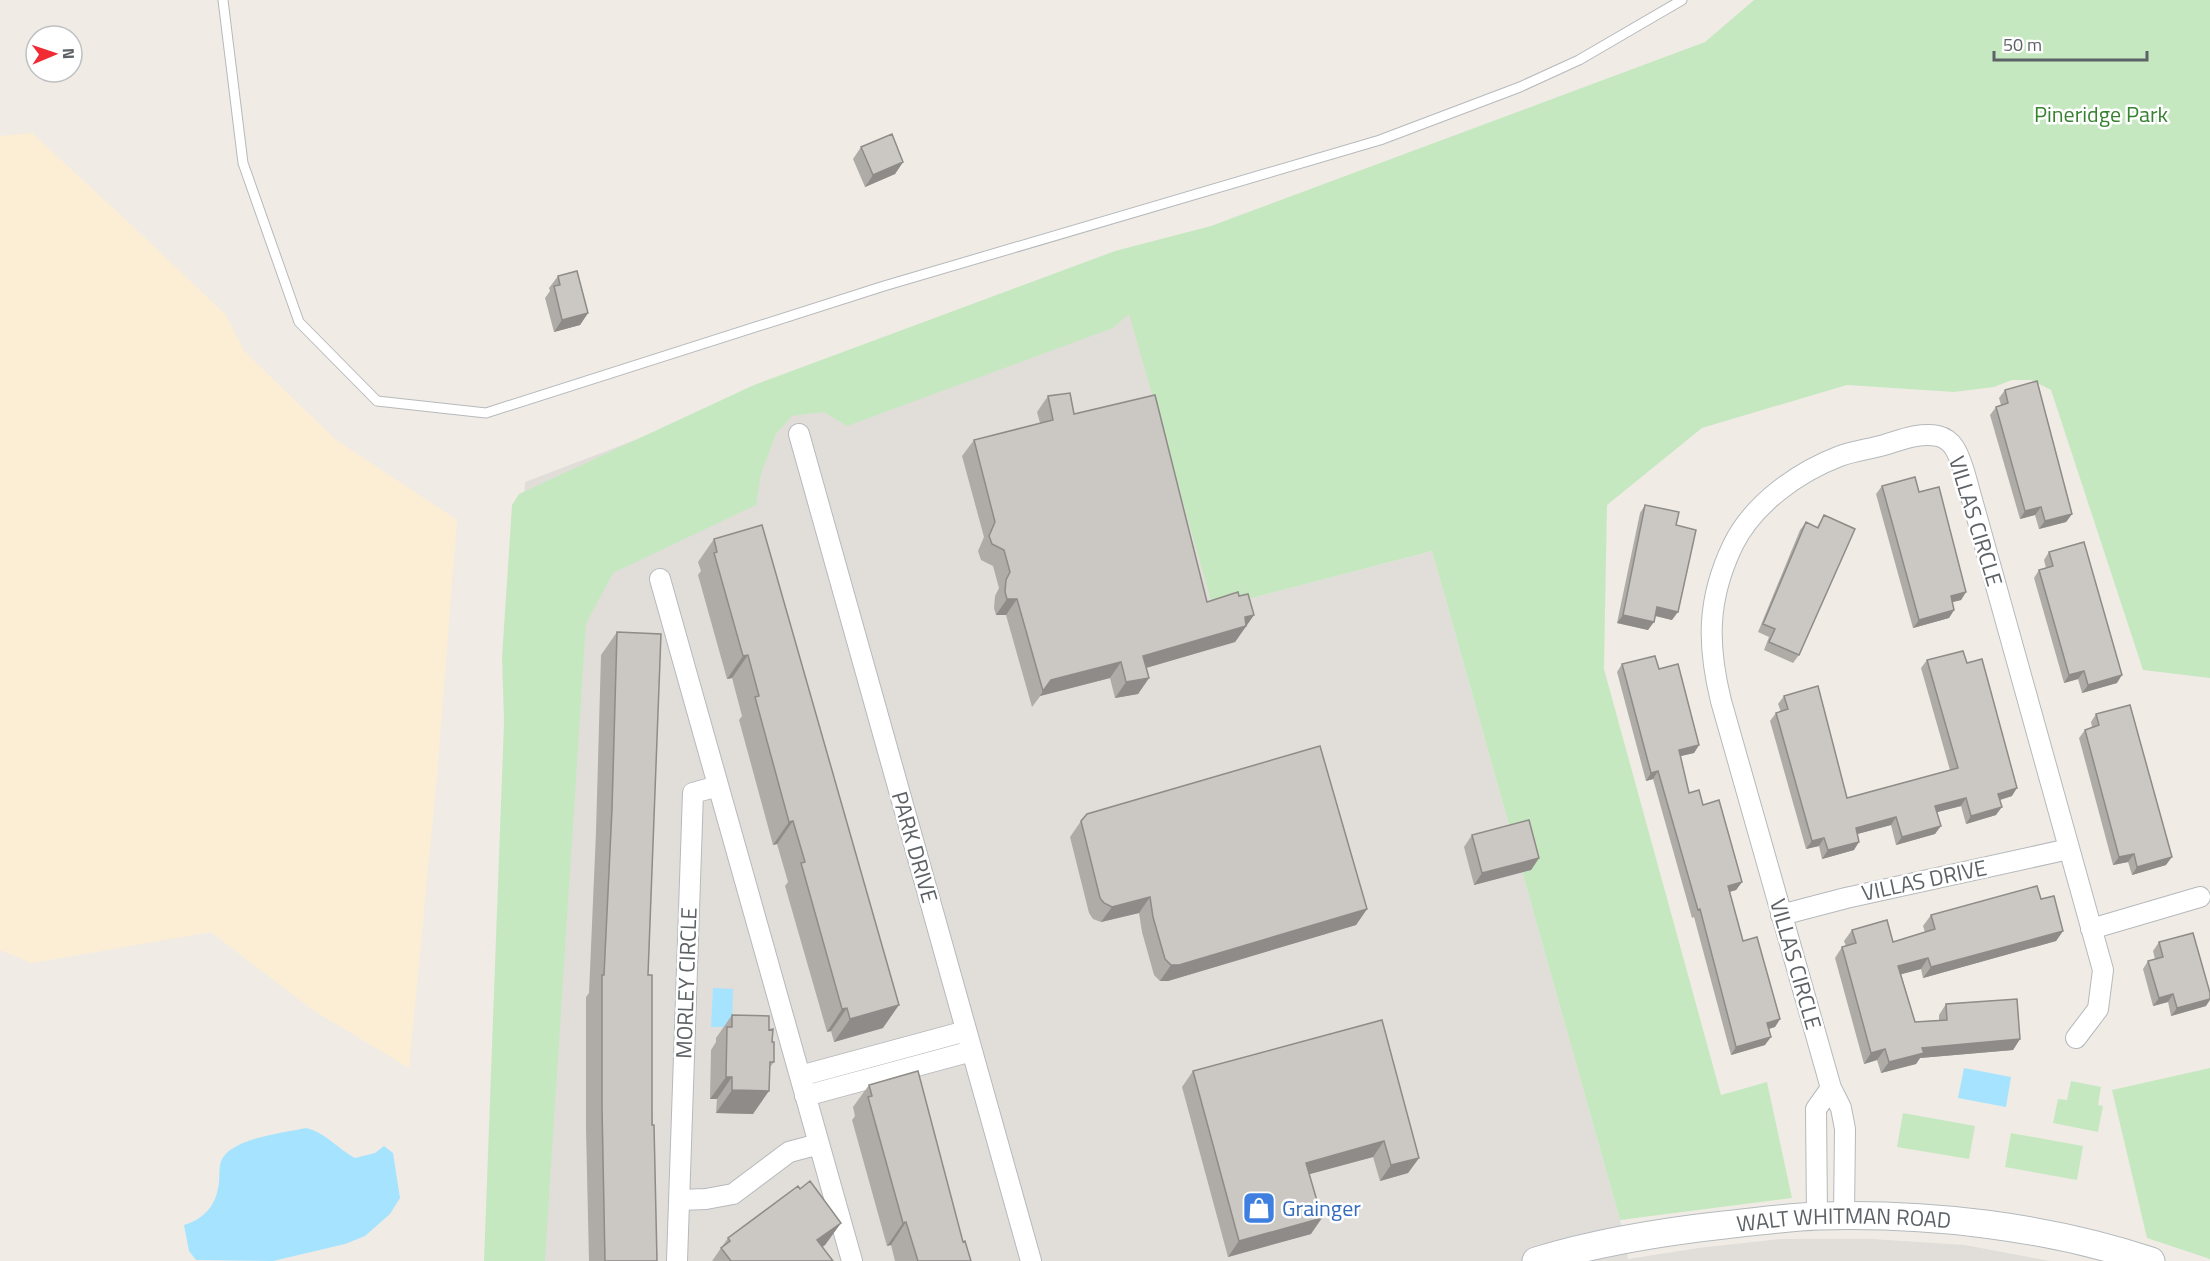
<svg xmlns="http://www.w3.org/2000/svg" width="2210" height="1261" font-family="'Titillium Web',sans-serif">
  <rect width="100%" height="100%" fill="#f0ece5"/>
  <path fill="#e1deda" d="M1111 258 1130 314 1213 608 1432 551 1620 1220 1628 1259 1698 1248 1781 1239H1872L1965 1245 2050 1261H485L525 482Z"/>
  <path fill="#c6e8c1" d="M1754 0H2210V678L2143 670 2051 390 2031 380H2012L1994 387 1954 392 1847 385 1702 428 1607 505 1604 669 1721 1095 1767 1082 1792 1198 1620 1220 1432 551 1213 608 1129 314 1113 328 847 426 824 412 792 416 776 434 761 474 756 505 613 573 586 624 545 1261H484L504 722 502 657 512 505 519 494 754 385 1115 251 1211 226 1705 42Z
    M2210 1068V1259L2147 1238 2112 1090Z
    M2071 1081 2101 1087 2098 1105 2103 1106 2098 1132 2053 1123 2058 1099 2067 1100Z
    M1903 1113 1975 1126 1969 1159 1897 1147Z
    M2011 1133 2083 1146 2077 1180 2005 1167Z"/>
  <path fill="#fceed4" d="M32 133 126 220 226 315 244 351 336 440 457 520 437 775 409 1068 311 1009 211 932 32 963 0 950V136Z"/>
  <path fill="#a6e3ff" d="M713 988 733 989 732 1027H711Z
    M1964 1068 2011 1077 2006 1107 1958 1098Z
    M306 1128C326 1133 338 1149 355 1158L375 1153 384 1146 393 1153 400 1198 390 1214 365 1236 345 1244 273 1261 196 1260 189 1251 184 1225C205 1219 217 1204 219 1182 220 1172 218 1164 224 1156 239 1137 284 1133 306 1128Z"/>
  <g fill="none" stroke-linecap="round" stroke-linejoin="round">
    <defs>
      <path id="lane" d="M223 0 243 163 299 322 377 401 486 413 884 286 1380 140 1520 87 1579 60 1682 0"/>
      <path id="street" d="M799 434 1031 1261
        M660 579 852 1261
        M1781 915 1846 898 2069 849
        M2091 929 2200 897
        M800 1076 966 1031
        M805 1096 972 1051
        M680 1200 706 1199 733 1194 789 1152 819 1144
        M1817 1216 1816 1109 1831 1088
        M1844 1216 1845 1129 1841 1108 1831 1088 1721 701C1707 644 1707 599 1733 545 1753 504 1798 472 1840 456 1854 451 1870 449 1884 445 1901 440 1920 432 1938 436 1955 440 1959 457 1964 471L2103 970 2098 1009 2076 1038
        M677 1261 693 793 718 786"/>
      <g id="secondary">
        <path id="s1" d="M1536 1261C1598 1242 1660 1232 1724 1225 1755 1222 1787 1217 1819 1216 1929 1213 2046 1226 2151 1261"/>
      </g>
    </defs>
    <use href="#lane" stroke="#b6b9bc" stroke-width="11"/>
    <use href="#street" stroke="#b6b9bc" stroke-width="22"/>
    <use href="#secondary" stroke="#b4b9bd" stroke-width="29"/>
    <use href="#lane" stroke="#fff" stroke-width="9"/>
    <use href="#street" stroke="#fff" stroke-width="20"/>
    <use href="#secondary" stroke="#fff" stroke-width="27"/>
  </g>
  <path fill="#afaba7" d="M861 147 903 162 895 174 865 187 853 159Z
    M558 276 588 313 580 325 554 332 545 298 550 291 549 288Z
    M2005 390 2072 514 2066 522 2039 529 2035 515 2020 519 1990 415 1996 407 2001 405 1999 398Z
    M1048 396 1074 414 1207 602 1239 596 1254 615 1235 642 1146 668 1149 678 1138 694 1115 698 1110 678 1040 696 1032 707 1006 615H996L994 608 995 596 999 588 993 566 981 560 978 551 984 537 962 456 974 440 1040 423 1037 412Z
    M1882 486 1919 492 1966 592 1961 600 1952 602 1954 610 1949 618 1913 628 1876 494Z
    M1645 505 1672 620 1655 616 1648 630 1617 623 1640 513Z
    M1824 515 1799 655 1793 663 1764 650 1769 637 1758 632 1800 530 1806 522 1817 527Z
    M714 539 883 1028 834 1042 831 1031 827 1032 785 886 788 882 777 844 773 845 739 720 742 716 732 678 727 679 698 575 701 571 698 562Z
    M2049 552 2117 683 2082 693 2078 679 2064 683 2034 578 2039 570 2046 568 2044 560Z
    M617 632 648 975 657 1261H589L586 1129V997L589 993 596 832 601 655Z
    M1927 660 1967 663 2012 796 2000 800 1996 815 1966 824 1961 806 1937 812 1935 834 1896 845 1891 825 1857 834 1854 850 1822 859 1819 846 1806 849 1770 721 1776 713 1781 712 1778 704 1784 696 1847 798 1950 770 1921 668Z
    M1622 664 1659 669 1699 745 1694 753 1680 756 1689 793 1703 805 1742 882 1736 890 1729 892 1743 941 1780 1019 1775 1027 1769 1029 1765 1045 1731 1055 1694 917 1692 918 1653 779 1646 781 1617 672Z
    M2096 714 2166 865 2132 875 2128 862 2113 865 2079 738 2085 730 2092 727 2091 722Z
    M1081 821 1367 909 1356 925 1168 981H1160L1154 975 1142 932 1139 913 1101 922 1093 919 1089 913 1070 837Z
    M1472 835 1539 858 1531 870 1474 885 1464 847Z
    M2041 899 2063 931 2056 941 1923 978 1921 969 1901 974 1915 1022 1939 1020V1015L1946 1004 2020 1039 2013 1050 1920 1058 1916 1064 1881 1073 1877 1060 1864 1064 1835 958 1842 947 1846 946 1844 941 1852 930 1893 942 1925 932 1923 926 1931 915Z
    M2159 942 2206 1006 2171 1016 2168 1002 2153 1006 2143 969 2148 961 2155 959 2153 951Z
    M732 1015 769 1030 774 1062 770 1067 753 1114 716 1113 717 1099H710L711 1050 716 1042V1038Z
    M1382 1020 1419 1158 1408 1173 1380 1181 1373 1157 1310 1174 1311 1234 1228 1257 1182 1087 1193 1071Z
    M869 1085 963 1242 971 1261H895L891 1245 887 1246 852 1120 855 1116 853 1107Z
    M800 1189 841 1223 825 1245 822 1247 833 1261H712L728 1238Z"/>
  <path fill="#8e8b88" d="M903 162 895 174 865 187 873 175Z
    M588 313 580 325 554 332 562 320Z
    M2041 507 2035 515 2020 519 2025 511Z
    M2072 514 2066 522 2039 529 2045 521Z
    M1966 592 1961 600 1945 604 1951 596Z
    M1007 599H1017L1006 615H996Z
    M1657 607 1678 612 1672 620 1652 615Z
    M1954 610 1949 618 1913 628 1919 620Z
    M1254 615 1235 642 1132 672 1143 656 1245 617Z
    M1623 615 1654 622 1648 630 1617 623Z
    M748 655 732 678 727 679 743 656Z
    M1121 662 1110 678 1040 696 1032 707 1051 680Z
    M2084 671 2078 679 2064 683 2069 675Z
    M2122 675 2117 683 2082 693 2088 685Z
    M1149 678 1138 694 1115 698 1126 682Z
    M1699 745 1694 753 1673 758 1679 750Z
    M1658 771 1653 779 1646 781 1651 773Z
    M2017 788 2012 796 1993 802 1998 794Z
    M1966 798 1961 806 1930 814 1935 806Z
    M2002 807 1996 815 1966 824 1971 816Z
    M1896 817 1891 825 1850 836 1856 828Z
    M793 821 777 844 773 845 789 822Z
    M1941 826 1935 834 1896 845 1902 837Z
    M1824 838 1819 846 1806 849 1812 841Z
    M1859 842 1854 850 1822 859 1828 850Z
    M2134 854 2128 862 2113 865 2119 857Z
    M2172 857 2166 865 2132 875 2137 867Z
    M1539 858 1531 870 1474 885 1482 873Z
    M1742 882 1736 890 1722 894 1728 886Z
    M1150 897 1139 913 1101 922 1112 907Z
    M1367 909 1356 925 1168 981H1160L1171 965Z
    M2063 931 2056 941 1923 978 1931 967Z
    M1928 958 1921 969 1891 977 1898 966Z
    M2173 994 2168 1002 2153 1006 2159 998Z
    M2210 999V1000L2206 1006 2171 1016 2177 1008Z
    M899 1005 883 1028 834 1042 850 1019Z
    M847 1008 831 1031 827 1032 842 1009Z
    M1780 1019 1775 1027 1761 1031 1767 1023Z
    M1771 1037 1765 1045 1731 1055 1736 1047Z
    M2020 1039 2013 1050 1920 1058 1916 1064 1881 1073 1889 1062 1922 1048Z
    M1885 1049 1877 1060 1864 1064 1871 1053Z
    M726 1077H732L717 1099H710Z
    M732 1090 769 1091 753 1114 716 1113Z
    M1384 1141 1373 1157 1295 1178 1306 1163Z
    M1419 1158 1408 1173 1380 1181 1391 1165Z
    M1322 1218 1311 1234 1228 1257 1239 1241Z
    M906 1222 891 1245 887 1246 903 1223Z
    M841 1223 825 1245 804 1261 817 1240Z"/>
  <path fill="#cbc7c2" stroke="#8e8b88" stroke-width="1.5" d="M892 134 903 162 873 175 861 147Z
    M577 271 588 313 562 320 554 286 560 285 558 276Z
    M2037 381 2072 514 2045 521 2041 507 2025 511 1996 407 2008 403 2005 390Z
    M1070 393 1074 414 1155 395 1207 602 1238 592 1239 596 1248 594 1254 615 1245 617 1246 626 1143 656 1149 678 1126 682 1121 662 1051 680 1043 691 1017 599H1007L1005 592 1006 580 1010 572 1004 550 992 544 989 536 995 522 974 440 1053 420 1048 396Z
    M1915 477 1919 492 1939 487 1966 592 1951 596 1954 610 1919 620 1882 486Z
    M1645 505 1679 512 1676 525 1696 530 1678 612 1657 607 1654 622 1623 615Z
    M1824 515 1855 529 1799 655 1769 642 1775 629 1763 624 1806 522 1818 528Z
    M762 525 899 1005 850 1019 847 1008 842 1009 801 863 805 862 793 821 789 822 755 697 759 696 748 655 743 656 714 553 717 552 714 539Z
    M2084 542 2122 675 2088 685 2084 671 2069 675 2039 570 2053 566 2049 552Z
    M617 632 661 634 648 975H652V1125H654L657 1261H605L602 1107V975H604L612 809Z
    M1963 651 1967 663 1982 659 2017 788 1998 794 2002 807 1971 816 1966 798 1935 806 1941 826 1902 837 1896 817 1856 828 1859 842 1828 850 1824 838 1812 841 1776 713 1788 709 1784 696 1818 686 1847 798 1958 768 1927 660Z
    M1655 656 1659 669 1678 664 1699 745 1679 750 1689 793 1699 790 1703 805 1719 800 1742 882 1728 886 1743 941 1757 937 1780 1019 1767 1023 1771 1037 1736 1047 1700 909 1698 910 1658 771 1651 773 1622 664Z
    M2130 705 2172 857 2137 867 2134 854 2119 857 2085 730 2099 725 2096 714Z
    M1320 746 1367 909 1179 965H1171L1165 959 1153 917 1150 897 1112 907 1104 903 1100 898 1081 821 1087 814Z
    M1529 820 1539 858 1482 873 1472 835Z
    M2037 886 2041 899 2054 896 2063 931 1931 967 1928 958 1898 966 1915 1022 1947 1020 1946 1004 2017 999 2020 1039 1922 1048 1924 1053 1889 1062 1885 1049 1871 1053 1842 947 1856 943 1852 930 1887 920 1893 942 1935 929 1931 915Z
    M2193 933 2210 993V999L2177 1008 2173 994 2159 998 2148 961 2163 957 2159 942Z
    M732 1015 769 1016V1030L773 1029 772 1042H774V1062H770L769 1091 732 1090V1077H726L727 1027H732Z
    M1382 1020 1419 1158 1391 1165 1384 1141 1306 1163 1322 1218 1239 1241 1193 1071Z
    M918 1071 963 1242 965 1241 971 1261H918L906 1222 903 1223 868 1097 872 1096 869 1085Z
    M810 1181 841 1223 817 1240 833 1261H731L721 1248 730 1241 728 1238 798 1186 800 1189Z"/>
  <defs>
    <symbol id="shop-square" viewBox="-11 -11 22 22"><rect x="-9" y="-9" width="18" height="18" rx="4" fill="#3f7fe0" stroke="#fff"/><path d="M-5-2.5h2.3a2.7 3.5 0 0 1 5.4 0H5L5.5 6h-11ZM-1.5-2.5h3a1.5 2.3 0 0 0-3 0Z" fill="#fff"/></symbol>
  </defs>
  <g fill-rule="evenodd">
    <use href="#shop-square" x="1240" y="1189" width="38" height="38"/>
  </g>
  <g text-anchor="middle" stroke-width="5" stroke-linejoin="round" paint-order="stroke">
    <g font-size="22" fill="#378230" stroke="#fff">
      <text x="2101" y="122">Pineridge Park</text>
    </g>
    <g font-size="22" fill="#5d6266" stroke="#fff">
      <text transform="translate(1976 521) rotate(73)" y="8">VILLAS CIRCLE</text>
      <text transform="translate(915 847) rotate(74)" y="8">PARK DRIVE</text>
      <text transform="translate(1924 880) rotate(-12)" y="8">VILLAS DRIVE</text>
      <text transform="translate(1796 964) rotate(74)" y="8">VILLAS CIRCLE</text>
      <text transform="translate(686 983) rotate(-88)" y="8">MORLEY CIRCLE</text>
      <text dy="8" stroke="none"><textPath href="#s1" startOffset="312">WALT WHITMAN ROAD</textPath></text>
    </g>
    <g font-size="22" fill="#366cbe" stroke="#fff" text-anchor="start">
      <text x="1282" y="1216">Grainger</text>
    </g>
  </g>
  <g transform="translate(54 54) rotate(88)"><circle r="28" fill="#ffffff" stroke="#bec0c2" stroke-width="1.5"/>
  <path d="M0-4.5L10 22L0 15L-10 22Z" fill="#f02b34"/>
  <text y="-9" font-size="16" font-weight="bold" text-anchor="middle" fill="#5d6266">N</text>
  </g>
  <path d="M1994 51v9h153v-9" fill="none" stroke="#5d6266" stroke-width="3"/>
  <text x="2003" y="51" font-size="18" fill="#5d6266" stroke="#ffffff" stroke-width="4.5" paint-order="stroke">50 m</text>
</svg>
